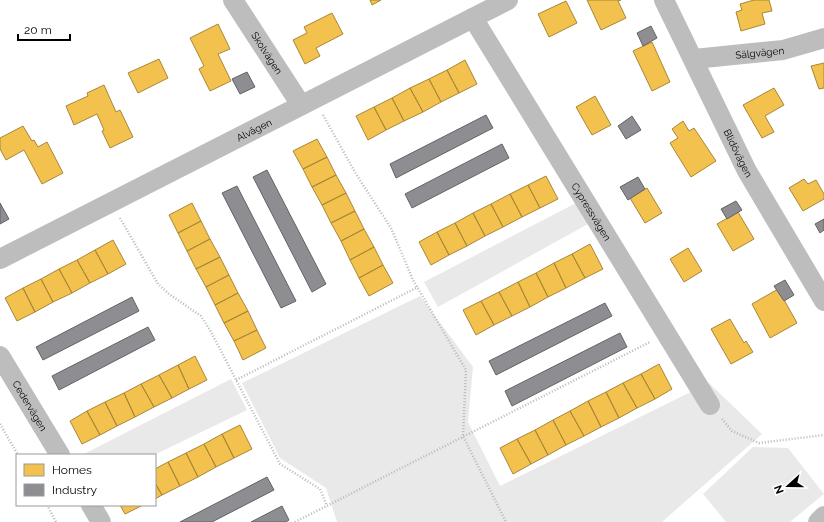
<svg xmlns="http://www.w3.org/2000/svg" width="824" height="522" font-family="Raleway,sans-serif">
  <rect width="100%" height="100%" fill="#fff"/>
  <path fill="#e9e9e9" d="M576 203 588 224 438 307 424 282Z
    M420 296 473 367 468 422 500 486 709 383 762 434 662 522H337L326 488 280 458 242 383Z
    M231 379 247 410 154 455H82Z
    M753 447 788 448 824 494 790 522H726L703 494Z"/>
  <path fill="#f2c14e" stroke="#a98737" d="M370 0H381L372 5Z
    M587 0H621L618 1 626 18 601 30Z
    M754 0H769L772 11 762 13 765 24 741 31 736 12 742 10 740 4Z
    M566 1 577 23 549 37 538 14Z
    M332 13 343 34 316 48 320 56 305 64 293 40 307 33 304 27Z
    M218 24 230 49 218 54 231 81 210 91 199 69 204 66 190 38Z
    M652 42 670 82 652 91 633 51Z
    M159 59 168 78 138 93 128 73Z
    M465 60 477 84 459 93 447 70Z
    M824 63V88L819 89 811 66Z
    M447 70 459 93 441 102 429 79Z
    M429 79 441 102 423 112 410 88Z
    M104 85 116 112 120 110 133 137 110 148 102 131 104 130 97 114 74 125 66 106 88 96 87 93Z
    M410 88 423 112 404 121 392 98Z
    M774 88 784 105 765 116 774 132 762 138 743 105Z
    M595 96 611 125 592 135 576 107Z
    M392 98 404 121 386 130 374 107Z
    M374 107 386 130 368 140 356 116Z
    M683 121 689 131 694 128 716 161 691 177 670 143 678 138 672 129Z
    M23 126 32 141 34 140 38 147 47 142 63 173 42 184 24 150 6 160 0 149V138Z
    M317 139 327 157 303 169 293 151Z
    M327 157 336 175 312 187 303 169Z
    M336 175 346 193 322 205 312 187Z
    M546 176 558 199 540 208 528 185Z
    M804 179 808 184 816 180 824 194V199L803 211 789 188Z
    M528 185 540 208 522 217 510 194Z
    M647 188 662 213 645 223 630 198Z
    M346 193 355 211 331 223 322 205Z
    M510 194 522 217 503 227 491 204Z
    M192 203 201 221 178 233 169 215Z
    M491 204 503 227 485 236 473 213Z
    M355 211 364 229 341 241 331 223Z
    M738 212 754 239 733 251 717 224Z
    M473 213 485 236 467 246 455 223Z
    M201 221 210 239 187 251 178 233Z
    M455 223 467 246 449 255 437 232Z
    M364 229 374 247 350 260 341 241Z
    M437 232 449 255 431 265 419 242Z
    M210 239 220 257 196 269 187 251Z
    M113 240 126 264 108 274 95 250Z
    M590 244 603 269 585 278 572 254Z
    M374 247 383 265 359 278 350 260Z
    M688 248 702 271 684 282 670 259Z
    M95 250 108 274 90 283 77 260Z
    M572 254 585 278 566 288 554 263Z
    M220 257 229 275 206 287 196 269Z
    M77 260 90 283 72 293 59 269Z
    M554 263 566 288 548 297 536 273Z
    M383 265 393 283 369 296 359 278Z
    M59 269 72 293 53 302 41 279Z
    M536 273 548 297 530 307 518 282Z
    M229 275 238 293 215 305 206 287Z
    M41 279 53 302 35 312 23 288Z
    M518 282 530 307 512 316 499 292Z
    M23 288 35 312 17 321 5 298Z
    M778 289 797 323 770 338 752 304Z
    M499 292 512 316 494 325 481 301Z
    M238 293 248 311 224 323 215 305Z
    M481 301 494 325 476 335 463 310Z
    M248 311 257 330 234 341 224 323Z
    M730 319 744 343 746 341 753 352 731 364 711 329Z
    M257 330 266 348 243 360 234 341Z
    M195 356 207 380 189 389 178 365Z
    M659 364 672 389 655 399 641 374Z
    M178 365 189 389 172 398 159 375Z
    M641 374 655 399 637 408 623 383Z
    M159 375 172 398 154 407 141 384Z
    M623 383 637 408 619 418 606 392Z
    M141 384 154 407 135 417 124 393Z
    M606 392 619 418 601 427 588 401Z
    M124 393 135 417 117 426 105 402Z
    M588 401 601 427 584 436 570 411Z
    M105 402 117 426 100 435 87 411Z
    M87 411 100 435 82 444 70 421Z
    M570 411 584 436 566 445 553 420Z
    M553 420 566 445 548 455 535 430Z
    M240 425 252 449 234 458 222 434Z
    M535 430 548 455 531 464 517 439Z
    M222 434 234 458 216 467 204 444Z
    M517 439 531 464 513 474 500 448Z
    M204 444 216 467 198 477 186 453Z
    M186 453 198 477 180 486 168 462Z
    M168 462 180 486 162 495 155 483V469Z
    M155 483 162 495 155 499Z
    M120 505H143L125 514Z"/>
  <path fill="#8d8d92" stroke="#636366" d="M651 26 657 38 643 46 637 33Z
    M247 72 255 87 240 94 232 79Z
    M486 115 493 128 396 178 390 164Z
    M632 116 641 130 626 139 618 126Z
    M502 144 509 158 412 208 405 194Z
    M267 170 326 284 312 292 253 177Z
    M638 177 645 189 628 200 620 187Z
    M237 186 296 301 281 308 222 193Z
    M736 201 742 210 727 219 721 209Z
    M0 203 9 219 0 224Z
    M824 219V230L820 233 815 224Z
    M785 280 794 295 784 301 774 286Z
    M132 297 139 311 43 360 36 347Z
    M605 303 612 316 496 375 489 361Z
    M148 327 155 340 59 390 52 376Z
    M620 333 627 347 512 406 505 391Z
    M267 477 274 490 212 522H180Z
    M282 506 289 520 286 522H251Z"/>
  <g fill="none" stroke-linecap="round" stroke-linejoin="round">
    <path stroke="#b8b8b8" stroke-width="2.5" stroke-dasharray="1 2" stroke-linecap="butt" d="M323 115 356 174 391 228 413 280 466 370 463 436 506 522
      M120 218 158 284 169 294 201 316 210 330 280 464 320 489 327 506
      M236 380 418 287
      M722 419 732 431 759 443 824 435
      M0 424 18 455
      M47 505 56 522
      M295 522 650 342"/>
    <g stroke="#bdbdbd" stroke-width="20">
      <path id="s1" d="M233 0 301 105"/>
      <path id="s2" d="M664 0 747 171 824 301"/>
      <path id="s3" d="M473 18 710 405"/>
      <path id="s4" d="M694 59 783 50 824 38"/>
      <path id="s5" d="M0 259 508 0"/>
      <path id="s6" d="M0 356 60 455"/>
      <path d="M91 505 101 522"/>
      <path d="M818 522 824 516"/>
    </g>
  </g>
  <g text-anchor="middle" stroke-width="4" stroke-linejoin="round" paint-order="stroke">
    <g font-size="10" fill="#000" stroke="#fff">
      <text dy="4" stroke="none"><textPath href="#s4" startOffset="66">Sälgvägen</textPath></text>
      <text dy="4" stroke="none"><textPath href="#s1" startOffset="63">Skolvägen</textPath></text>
      <text dy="4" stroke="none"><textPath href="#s5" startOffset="285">Alvägen</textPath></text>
      <text dy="4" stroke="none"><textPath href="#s2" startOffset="170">Blidövägen</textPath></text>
      <text dy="4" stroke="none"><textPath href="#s3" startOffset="227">Cypressvägen</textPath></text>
      <text dy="4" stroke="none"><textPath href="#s6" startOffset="58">Cedervägen</textPath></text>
    </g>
  </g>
  <rect x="16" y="454" width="140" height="52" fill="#ffffff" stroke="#999999"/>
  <rect x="24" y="464" width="20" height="12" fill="#f2c14e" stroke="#999999"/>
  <text x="52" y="474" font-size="12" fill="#000000">Homes</text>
  <rect x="24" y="484" width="20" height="12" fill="#8d8d92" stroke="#999999"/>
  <text x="52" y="494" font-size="12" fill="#000000">Industry</text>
  <g transform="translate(788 486) rotate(249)" stroke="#ffffff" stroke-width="3" paint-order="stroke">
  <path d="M0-3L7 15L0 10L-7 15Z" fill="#000000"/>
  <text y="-6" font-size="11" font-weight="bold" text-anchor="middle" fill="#000000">N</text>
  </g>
  <path d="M18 34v6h52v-6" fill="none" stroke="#000000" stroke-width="2"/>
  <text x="24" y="34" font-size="12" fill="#000000" stroke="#ffffff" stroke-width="3" paint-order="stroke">20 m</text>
</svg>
